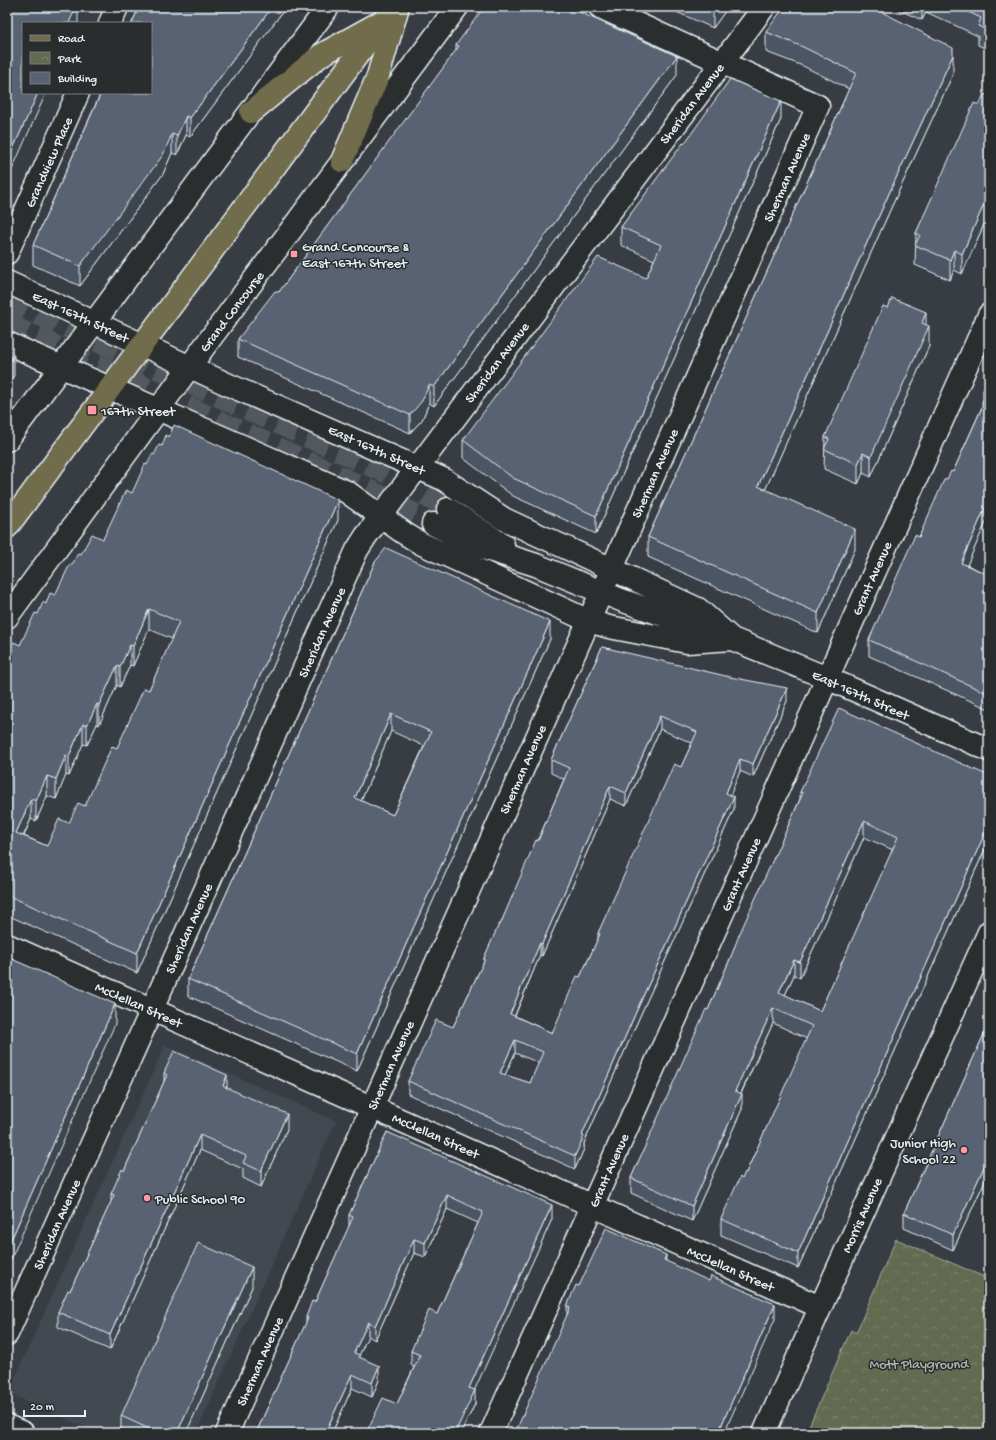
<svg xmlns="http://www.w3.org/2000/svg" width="996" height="1440" font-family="'Gochi Hand',sans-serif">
  <defs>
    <pattern id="park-crowns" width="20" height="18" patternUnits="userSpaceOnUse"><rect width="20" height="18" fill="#626a50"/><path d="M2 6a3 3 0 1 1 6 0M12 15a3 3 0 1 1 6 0" fill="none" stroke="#78806a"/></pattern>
  </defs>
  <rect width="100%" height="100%" fill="#383d43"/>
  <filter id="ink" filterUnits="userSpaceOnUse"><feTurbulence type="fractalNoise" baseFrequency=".025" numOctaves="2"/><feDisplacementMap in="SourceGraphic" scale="8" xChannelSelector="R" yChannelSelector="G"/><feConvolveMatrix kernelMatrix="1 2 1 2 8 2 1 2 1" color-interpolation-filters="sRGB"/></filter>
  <g filter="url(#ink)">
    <path fill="#424851" d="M165 1045 336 1121 196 1433H97L8 1393Z"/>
    <path fill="url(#park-crowns)" stroke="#a5aea4" d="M896 1239 989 1279V1428L987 1433H806L851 1330 856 1333Z"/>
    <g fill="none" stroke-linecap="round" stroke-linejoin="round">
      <path stroke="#52585e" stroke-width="22" stroke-dasharray="22 11" stroke-linecap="butt" d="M7 300 390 474 448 509
        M7 324 377 494 433 524"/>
      <defs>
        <path id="minor" d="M110 23 117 7
          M7 253 78 93
          M7 282 229 385 443 479 504 519 698 609 732 639
          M7 343 347 492 404 533 420 543 589 621 609 627 687 642 732 639
          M7 440 328 7
          M448 509 503 545
          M433 524 474 545 536 565 621 600 732 639 827 678 989 750
          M7 617 204 347 457 7
          M7 945 820 1307
          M7 1334 357 550 366 536 764 7
          M7 1426 23 1433
          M227 1433 818 106 600 7
          M491 1433 989 315
          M764 1433 989 932"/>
        <path id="major" d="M251 112 321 55 377 24
          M342 161 378 76 397 10
          M7 527 393 7"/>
      </defs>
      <use href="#minor" stroke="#e8f1f8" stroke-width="25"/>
      <use href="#major" stroke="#e8f1f8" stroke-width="25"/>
      <use href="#minor" stroke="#2a2d2e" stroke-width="22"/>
      <use href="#major" stroke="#716c4b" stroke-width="22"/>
    </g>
    <path fill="#4c5463" stroke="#e8f1f8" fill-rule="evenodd" d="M139 7H286L190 137 186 135 177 155 172 153 163 174 80 286 33 265V245Z
      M665 7H728L713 28Z
      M892 7H989V50L978 45V36L926 12 922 20Z
      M766 32 953 74 891 208 765 490 855 549 818 633 648 557V537L849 89 803 66 766 52Z
      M456 45 677 75 434 406 429 403 422 420 410 433 238 357V339L279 292 456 51Z
      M989 96V213L962 274 954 270 950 280 915 265 916 233 979 105Z
      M781 119 596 534 513 496 463 458V440L646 278 654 260 621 245V227L684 144Z
      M926 325 929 346 871 477 863 473 858 484 824 469 825 437Z
      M989 378V515L967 565 989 575V709L869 656V640L947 479 953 472 982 407V402L983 399V391Z
      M132 493 338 520 137 973 7 915V654L20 645 38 614 46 604 55 595 72 565 81 554 103 539ZM149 629 172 639 149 690 85 806 69 823 47 846 24 836 31 819 36 821 47 796 56 799 66 775 69 776 83 744 87 745 97 724 99 725 117 685 120 687 130 665 133 666Z
      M375 562 550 639 357 1071 188 996V979ZM391 731 424 746 393 815 361 801Z
      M602 647 787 701 753 777 740 771 730 795 734 809 640 1016 584 1143V1149L575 1169 408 1094V1081L453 1027 477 976 484 962V958L500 925 545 824 564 779 551 773V760ZM660 729 692 743 681 767 598 933V939L580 977 552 1033 515 1016 540 955 542 956 610 799 626 806ZM515 1053 539 1063 530 1083 505 1075Z
      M989 776V840L798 1268 721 1235V1219L742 1179 746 1173 807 1039 773 1023 741 1094 742 1109 692 1221 631 1193V1178L708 1010 730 959 800 799V792ZM864 837 893 850 820 1011 785 995 794 975 800 978Z
      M989 1023V1172L953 1250 904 1228V1213Z
      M164 1073 227 1088 287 1129 261 1187 243 1178V1169L200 1150 110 1350 58 1327V1312L70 1291 111 1202V1194L124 1171 164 1082Z
      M387 1132 552 1219 474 1390 475 1404 461 1433H366L397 1404 414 1367 411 1365V1351L437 1314 478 1223 447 1209 425 1257 414 1253 375 1340 368 1336 359 1355 360 1357 379 1380 372 1397 352 1388 332 1433H256L306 1323V1317L315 1302 349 1227V1215Z
      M666 1262 775 1319 567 1316V1306L579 1286Z
      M252 1287 186 1433H121V1416Z"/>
    <path fill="#3e4550" stroke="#e8f1f8" d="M73 7H79L78 9V23H69Z
      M272 7H286L190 137V118Z
      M714 7H728L713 28V9Z
      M922 7H926V12L922 20Z
      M953 55V74L891 208 758 506V486L891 189Z
      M677 56V75L434 406V387Z
      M38 93H46L7 181V162Z
      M781 101V119L596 534V516Z
      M186 116V135L177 155V136Z
      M172 134V153L163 174 80 286V266Z
      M989 193V213L962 274V254Z
      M954 250V270L950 280V260Z
      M926 312V332L929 326V346L871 477V457L922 323Z
      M14 356V376L7 384V365Z
      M429 385V403L422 420 410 433V415Z
      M863 453V473L858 484V464Z
      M989 499V515L961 579V563Z
      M338 500V520L137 973V953Z
      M855 529V549L818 633V613Z
      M149 609V629L133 666V646Z
      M550 622V639L357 1071V1054Z
      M130 645V665L120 687V667Z
      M117 666V685L99 725V705Z
      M787 688V701L753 777V764Z
      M97 704V724L87 745V725Z
      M391 714V731L355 815V798Z
      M660 716V729L626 806V793Z
      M83 724V744L69 776V756Z
      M66 755V775L56 799V779Z
      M740 759V771L726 806V793Z
      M47 776V796L36 821V801Z
      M610 786V799L542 956V944Z
      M734 797V809L640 1016 584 1143V1149L575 1169V1156L582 1135 640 1003Z
      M31 799V819L16 852V833Z
      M864 821V837L800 978V962Z
      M989 824V840L798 1268V1253Z
      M540 943V955L510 1027V1014Z
      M794 960V975L779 1008V992Z
      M115 1004V1024L7 1268V1249Z
      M773 1008V1023L735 1106V1091Z
      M515 1040V1053L500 1086V1073Z
      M227 1075V1091L223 1086Z
      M742 1094V1109L692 1221V1206Z
      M287 1114V1129L261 1187V1171Z
      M200 1135V1150L110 1350V1335Z
      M989 1156V1172L953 1250V1235Z
      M447 1195V1209L425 1257V1243Z
      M552 1205V1219L470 1400 475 1390V1404L461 1433H455L469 1388Z
      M414 1239V1253L375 1340V1326Z
      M666 1255V1270L664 1260Z
      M252 1267V1287L186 1433H177Z
      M775 1304V1319L724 1433H718Z
      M368 1322V1336L354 1367V1353Z
      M379 1366V1380L372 1397V1383Z
      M352 1374V1388L332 1433H325Z"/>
    <path fill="#586273" stroke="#e8f1f8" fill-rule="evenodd" d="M7 7H76L69 23H23V93H38L7 162Z
      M139 7H272L190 118 186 116 177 136 172 134 163 155 80 266 33 245 101 93H151V23H132Z
      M484 7H568L677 56 434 387 429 385 422 401 410 415 238 339 275 291 279 292 459 46 456 45Z
      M708 7H714L713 9Z
      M784 7H872L953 48V55L891 189 758 486 855 529 818 613 648 537 856 73 803 47 766 32Z
      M958 7H989V31L978 26 981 18Z
      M730 79 781 101 596 516 513 478 463 440 598 257 646 278 661 245 621 227 683 143 684 144Z
      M984 94 989 96V193L962 254 954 250 950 260 915 245 920 235 916 233 974 103 979 105Z
      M892 298 926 312 922 323 929 326 871 457 863 453 858 464 824 449 829 439 825 437 883 306 888 308Z
      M7 351 13 354 14 356 7 365Z
      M989 378V499L961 563 989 575V694L869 640 915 535 919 537 944 480 947 479 951 471 953 472 984 403 982 402 986 394 983 391Z
      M174 425 338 500 137 953 7 895V654L14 642 20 645 35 613 38 614 43 602 46 604 50 593 55 595 70 564 72 565 78 553 81 554 92 534 103 539 126 490 132 493 145 464 147 465 152 454 154 455 159 445 162 446 166 435 169 437ZM149 609 179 622 149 690 144 688 117 748 112 746 85 806 78 803 69 823 59 819 47 846 16 833 31 799 36 801 47 776 56 779 66 755 69 756 83 724 87 725 97 704 99 705 117 666 120 667 130 645 133 646Z
      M386 548 550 622 357 1054 188 979 375 562ZM391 714 431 732 393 815 355 798Z
      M602 647 730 677 787 688 753 764 740 759 726 793 734 797 640 1003 582 1135 584 1136 575 1156 408 1081 436 1020 453 1027 485 959 484 958 499 924 500 925 536 840 538 841 545 824 569 768 551 760ZM660 716 697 732 681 767 674 764 598 933 600 934 590 956 580 977 577 976 552 1033 510 1014 540 943 542 944 610 786 626 793ZM515 1040 543 1052 530 1083 500 1073Z
      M839 708 989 776V824L798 1253 721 1219 740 1177 742 1179 745 1172 746 1173 812 1026 773 1008 735 1091 742 1094 692 1206 631 1178 706 1009 708 1010 730 959 739 935 803 793 800 792ZM864 821 898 837 820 1011 779 992 794 960 800 962Z
      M7 957 115 1004 7 1249Z
      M989 1023V1156L953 1235 904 1213Z
      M174 1051 227 1075 223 1086 287 1114 261 1171 243 1163 246 1156 200 1135 110 1335 58 1312 68 1290 70 1291 114 1195 111 1194 122 1169 124 1171 167 1075 164 1073Z
      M387 1132 552 1205 469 1388 475 1390 455 1433H366L383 1398 397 1404 420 1355 411 1351 420 1330 429 1310 437 1314 483 1212 447 1195 425 1243 414 1239 375 1326 368 1322 354 1353 360 1355 359 1357 379 1366 372 1383 352 1374 325 1433H256L308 1318 306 1317 312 1301 315 1302 353 1217 349 1215Z
      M606 1228 666 1255 664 1260 709 1281 711 1276 775 1304 718 1433H515L570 1308 567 1306 576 1285 579 1286Z
      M198 1243 252 1267 177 1433H158L121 1416Z"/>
  </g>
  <g fill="#ff9aa2" stroke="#2a2d2e" stroke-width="1.5">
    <rect x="290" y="250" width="8" height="8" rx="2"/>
    <rect x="87" y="405" width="10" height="10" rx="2"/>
    <circle cx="964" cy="1150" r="4"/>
    <circle cx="147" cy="1198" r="4"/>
  </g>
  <g text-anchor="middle" stroke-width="3" stroke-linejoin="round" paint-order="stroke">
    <g font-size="14" fill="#e8f1f8" stroke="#2a2d2e">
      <text transform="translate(691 103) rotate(-53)" y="5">Sheridan Avenue</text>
      <text transform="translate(48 162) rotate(-66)" y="5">Grandview Place</text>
      <text transform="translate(786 177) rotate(-66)" y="5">Sherman Avenue</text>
      <text transform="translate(231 311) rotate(-53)" y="5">Grand Concourse</text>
      <text transform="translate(81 316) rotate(25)" y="5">East 167th Street</text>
      <text transform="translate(496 362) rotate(-53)" y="5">Sheridan Avenue</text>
      <text transform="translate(377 449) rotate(24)" y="5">East 167th Street</text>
      <text transform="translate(654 473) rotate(-66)" y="5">Sherman Avenue</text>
      <text transform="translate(871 578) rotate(-66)" y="5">Grant Avenue</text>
      <text transform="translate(321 632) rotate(-66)" y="5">Sheridan Avenue</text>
      <text transform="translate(861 694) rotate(24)" y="5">East 167th Street</text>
      <text transform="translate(522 769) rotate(-66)" y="5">Sherman Avenue</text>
      <text transform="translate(740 874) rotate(-66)" y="5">Grant Avenue</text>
      <text transform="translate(188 928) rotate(-66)" y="5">Sheridan Avenue</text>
      <text transform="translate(139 1004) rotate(24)" y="5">McClellan Street</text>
      <text transform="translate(390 1065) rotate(-66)" y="5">Sherman Avenue</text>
      <text transform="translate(436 1135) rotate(24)" y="5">McClellan Street</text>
      <text transform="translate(608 1170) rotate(-66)" y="5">Grant Avenue</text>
      <text transform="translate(861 1215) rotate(-66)" y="5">Morris Avenue</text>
      <text transform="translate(56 1224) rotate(-66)" y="5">Sheridan Avenue</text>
      <text transform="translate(731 1268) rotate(24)" y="5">McClellan Street</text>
      <text transform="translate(259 1361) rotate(-66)" y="5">Sherman Avenue</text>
    </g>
    <g font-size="14" fill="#e8f1f8" stroke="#2a2d2e" text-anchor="start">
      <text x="302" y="251">Grand Concourse &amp;<tspan x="302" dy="16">East 167th Street</tspan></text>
      <text x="101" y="415">167th Street</text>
      <text x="956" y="1147" text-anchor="end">Junior High<tspan x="956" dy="16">School 22</tspan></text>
      <text x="155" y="1203">Public School 90</text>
    </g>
    <g font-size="14" fill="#acb4ac" stroke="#2a2d2e">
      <text x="919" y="1368">Mott Playground</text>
    </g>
  </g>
  <rect width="996" height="1440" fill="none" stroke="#2a2d2e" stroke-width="24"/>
  <rect x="12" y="12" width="972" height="1416" fill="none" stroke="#e8f1f8" stroke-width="1.5" filter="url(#ink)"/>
  <rect x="22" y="22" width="130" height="72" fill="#2a2d2e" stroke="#767b7f"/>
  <rect x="30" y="35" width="20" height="6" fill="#716c4b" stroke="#767b7f"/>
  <text x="58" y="42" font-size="12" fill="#e8f1f8">Road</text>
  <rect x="30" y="52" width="20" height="12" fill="url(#park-crowns)" stroke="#767b7f"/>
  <text x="58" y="62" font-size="12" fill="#e8f1f8">Park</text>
  <rect x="30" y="72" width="20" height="12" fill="#586273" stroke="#767b7f"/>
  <text x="58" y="82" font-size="12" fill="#e8f1f8">Building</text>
  <path d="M24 1410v6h61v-6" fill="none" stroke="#e8f1f8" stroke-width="2"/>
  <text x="30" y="1410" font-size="12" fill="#e8f1f8" stroke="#2a2d2e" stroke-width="3" paint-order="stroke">20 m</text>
</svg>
